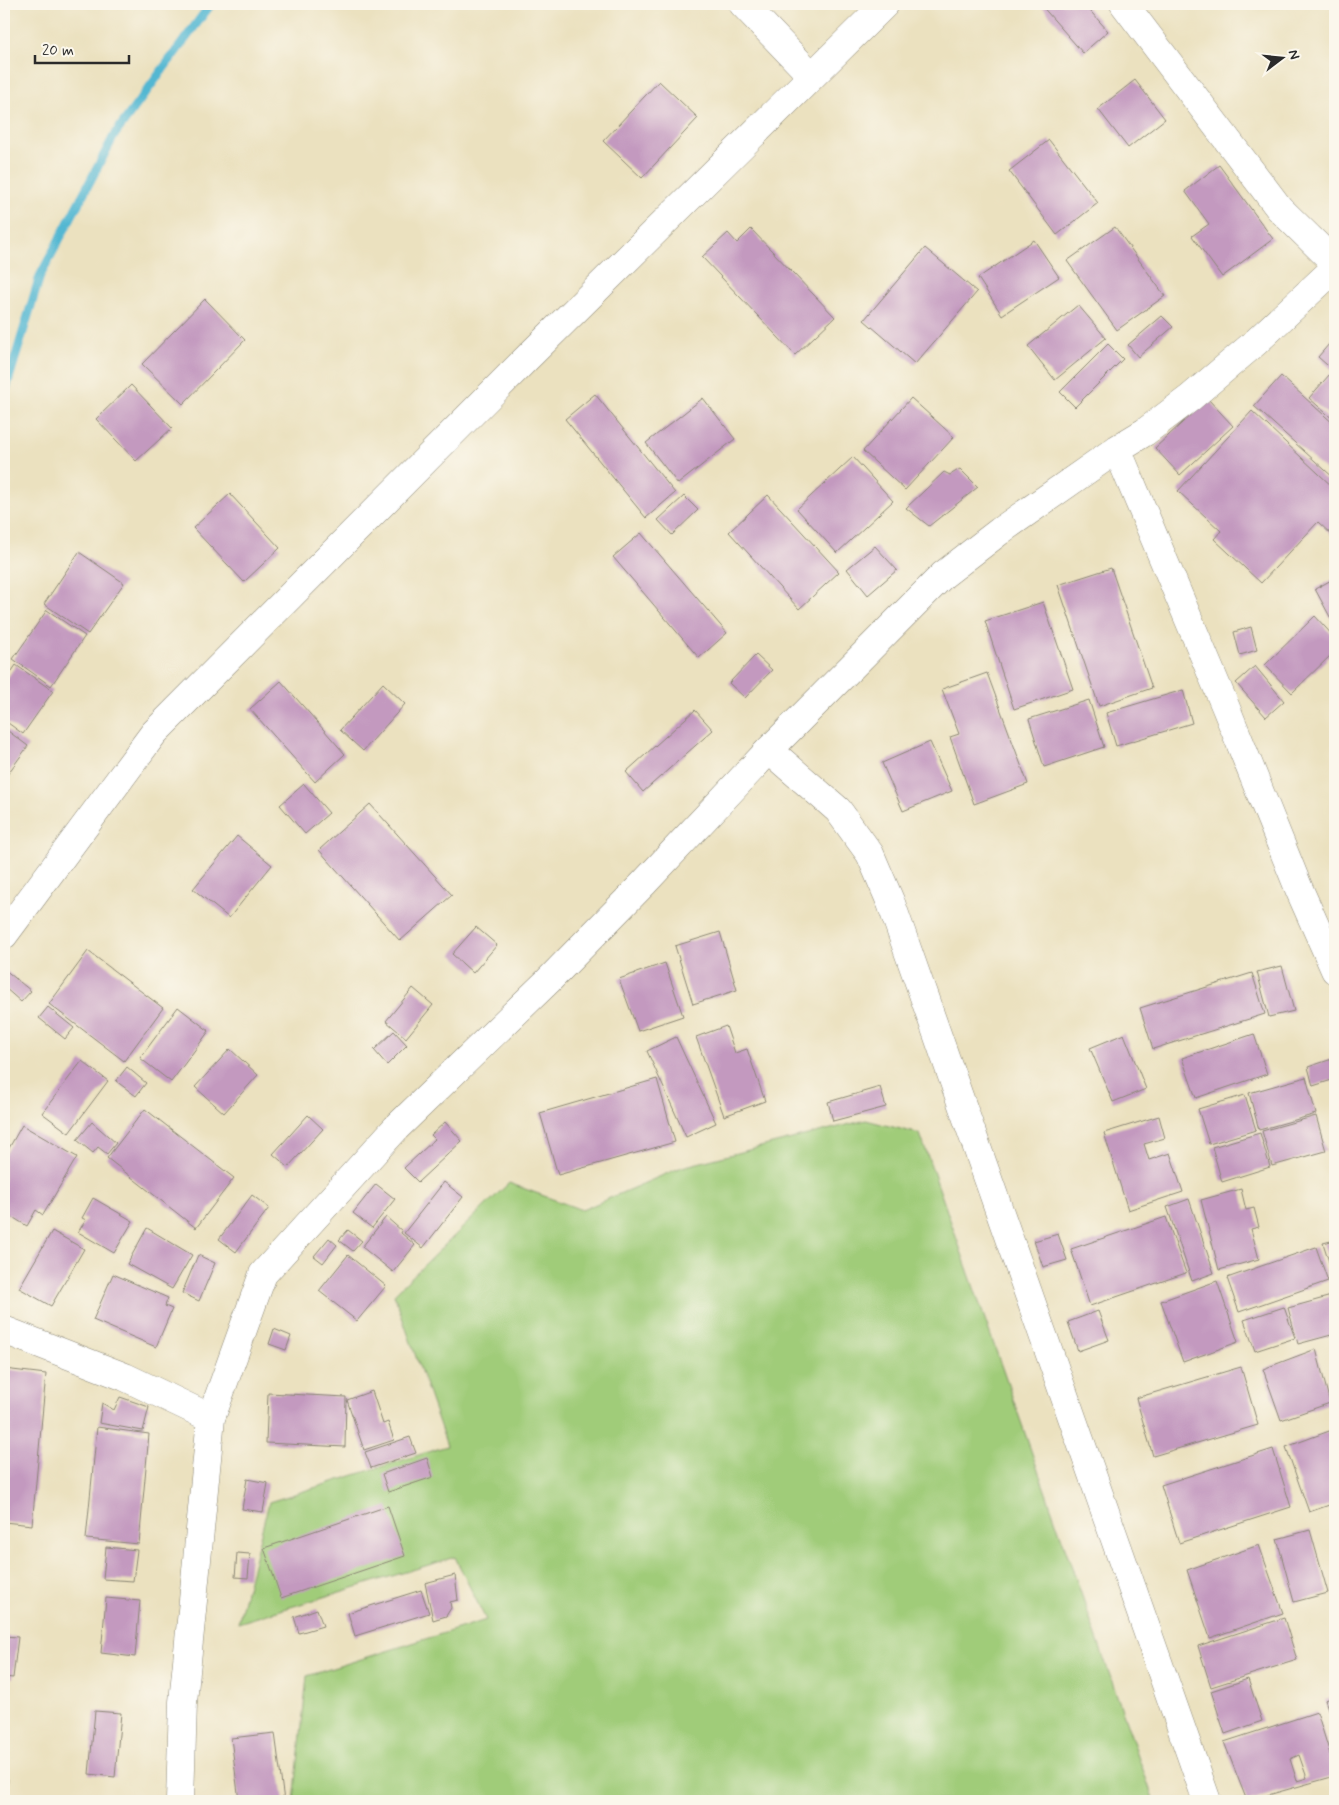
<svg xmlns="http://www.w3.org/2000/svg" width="1339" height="1805" font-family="Mynerve,sans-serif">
  <rect width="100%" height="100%" fill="#fbf7ec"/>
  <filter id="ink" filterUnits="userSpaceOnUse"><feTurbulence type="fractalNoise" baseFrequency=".02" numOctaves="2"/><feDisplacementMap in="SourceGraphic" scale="10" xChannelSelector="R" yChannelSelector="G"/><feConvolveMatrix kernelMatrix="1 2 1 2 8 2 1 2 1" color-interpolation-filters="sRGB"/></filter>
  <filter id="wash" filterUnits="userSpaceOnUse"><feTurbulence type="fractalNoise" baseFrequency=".0096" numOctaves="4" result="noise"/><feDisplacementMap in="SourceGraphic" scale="20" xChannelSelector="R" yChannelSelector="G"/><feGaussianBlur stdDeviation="1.12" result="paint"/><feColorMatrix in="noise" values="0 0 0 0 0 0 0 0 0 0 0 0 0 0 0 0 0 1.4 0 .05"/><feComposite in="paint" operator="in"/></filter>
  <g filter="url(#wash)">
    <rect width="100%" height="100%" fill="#ebe1bf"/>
    <path fill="#a0cc79" stroke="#667c52" d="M866 1120 920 1134 1154 1801H294L307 1676 486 1620 455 1557 238 1623 269 1502 447 1446 394 1294 509 1183 582 1210 682 1167Z"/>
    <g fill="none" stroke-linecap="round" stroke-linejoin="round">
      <path stroke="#53b7d2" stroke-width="9" d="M4 395 40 276 115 134 211 4"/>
    </g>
    <g id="blocks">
      <path fill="#c399bf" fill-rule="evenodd" d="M1040 4H1084L1108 31 1083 53Z
        M1135 80 1165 119 1128 148 1098 109Z
        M659 81 698 118 642 178 603 141Z
        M1049 140 1098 203 1057 235 1009 171Z
        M1219 165 1273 239 1222 277 1192 236 1209 224 1185 191Z
        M1115 227 1165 296 1117 330 1067 261Z
        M751 229 835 317 795 355 702 257 728 233 737 243Z
        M1034 240 1059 277 1002 315 978 278Z
        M925 248 977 292 915 364 864 320Z
        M205 299 245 340 183 404 142 364Z
        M1078 305 1106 338 1055 380 1028 346Z
        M1162 316 1173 327 1138 357 1128 345Z
        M1335 337V372L1318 357Z
        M1108 344 1123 359 1075 407 1060 392Z
        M1330 374 1335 379V421L1309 398Z
        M1281 376 1335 425V479L1254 406Z
        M131 385 172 428 136 461 96 419Z
        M595 394 675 493 646 518 565 419Z
        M703 398 735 439 678 484 646 443Z
        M911 398 954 437 905 490 863 451Z
        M1208 399 1233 426 1180 475 1155 448Z
        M1252 411 1335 489V534L1333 536 1318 522 1261 583 1214 539 1221 531 1178 491Z
        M853 457 893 501 837 553 797 509Z
        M960 469 978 487 929 526 906 508 944 472 950 475Z
        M230 494 280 548 244 582 193 528Z
        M768 495 839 572 799 609 729 532Z
        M684 496 698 510 672 535 658 520Z
        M641 533 727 633 699 658 613 557Z
        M875 546 897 570 868 595 847 569Z
        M79 552 124 583 88 634 44 604Z
        M1111 568 1152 688 1099 706 1058 585Z
        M1335 578V626L1315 589Z
        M1043 602 1073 689 1014 709 985 621Z
        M47 610 85 636 51 686 13 659Z
        M1315 616 1335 638V651L1292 693 1265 665Z
        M1251 627 1257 650 1240 655 1234 632Z
        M756 655 772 670 745 698 729 683Z
        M16 665 53 691 23 734 4 720V683Z
        M1255 666 1284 701 1266 717 1236 683Z
        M987 673 1028 784 974 804 950 737 959 734 942 689Z
        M281 681 345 754 315 782 250 709Z
        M383 683 405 704 363 751 340 730Z
        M1183 690 1192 723 1116 746 1106 713Z
        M1089 700 1104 747 1044 767 1029 719Z
        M695 710 713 730 643 792 626 772Z
        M4 728 28 746 4 779Z
        M930 742 952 791 903 811 882 763Z
        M304 784 329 813 305 834 280 805Z
        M370 804 452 895 400 941 319 850Z
        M237 836 272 865 229 918 193 889Z
        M476 927 497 945 473 973 452 954Z
        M720 932 737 990 693 1004 675 946Z
        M88 951 163 1008 124 1061 49 1004Z
        M665 963 683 1016 638 1031 619 979Z
        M1282 966 1294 1011 1269 1017 1257 972Z
        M4 969 31 991 21 1002 4 987Z
        M1252 973 1265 1014 1153 1049 1140 1008Z
        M413 988 433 1005 406 1038 386 1021Z
        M48 1007 74 1028 65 1039 39 1018Z
        M178 1007 209 1031 171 1082 140 1058Z
        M726 1026 735 1053 747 1049 765 1101 724 1116 696 1037Z
        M394 1031 407 1045 387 1065 374 1050Z
        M1124 1034 1146 1089 1113 1102 1090 1048Z
        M1254 1034 1267 1074 1196 1098 1182 1058Z
        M676 1037 716 1123 686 1137 647 1051Z
        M230 1049 258 1075 224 1113 195 1087Z
        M1332 1059 1335 1068V1079L1313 1086 1308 1067Z
        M82 1061 108 1081 69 1133 42 1113Z
        M127 1067 146 1083 136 1096 116 1081Z
        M1306 1077 1316 1114 1259 1130 1249 1093Z
        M657 1079 675 1142 558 1175 540 1113Z
        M880 1087 886 1107 833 1121 828 1102Z
        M1245 1095 1256 1130 1209 1144 1198 1109Z
        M145 1109 234 1178 196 1228 107 1158Z
        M308 1115 323 1129 288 1167 273 1154Z
        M1159 1116 1165 1138 1144 1144 1149 1160 1170 1153 1183 1192 1128 1210 1104 1133Z
        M1316 1116 1326 1151 1272 1166 1262 1131Z
        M92 1122 116 1143 107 1154 98 1147 93 1153 77 1140Z
        M445 1122 462 1141 418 1182 404 1168 435 1139 431 1135Z
        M22 1125 77 1157 43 1215 36 1210 27 1226 4 1212V1157Z
        M1260 1133 1270 1167 1222 1182 1212 1147Z
        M444 1182 463 1197 423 1248 404 1233Z
        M376 1184 395 1199 372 1228 353 1213Z
        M1241 1189 1246 1210 1254 1208 1259 1227 1251 1229 1259 1259 1219 1270 1201 1200Z
        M252 1195 269 1208 236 1252 219 1239Z
        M93 1198 133 1221 114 1253 78 1232 86 1220 82 1218Z
        M1189 1199 1214 1273 1192 1281 1167 1207Z
        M386 1217 402 1231 401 1233 415 1245 393 1272 362 1247Z
        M1166 1217 1186 1273 1090 1306 1071 1249Z
        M147 1228 192 1255 172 1289 127 1264Z
        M348 1230 362 1241 353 1251 339 1240Z
        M52 1231 84 1249 51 1306 19 1288Z
        M1058 1234 1067 1260 1043 1267 1034 1241Z
        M329 1238 337 1245 323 1263 314 1256Z
        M1335 1240V1273L1333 1274 1323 1243Z
        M1316 1247 1328 1281 1239 1312 1227 1278Z
        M198 1255 215 1263 199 1301 182 1293Z
        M348 1255 386 1286 357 1321 319 1291Z
        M113 1274 168 1298 165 1306 172 1309 156 1347 93 1320Z
        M1217 1281 1238 1342 1183 1362 1161 1301Z
        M1335 1295V1334L1298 1344 1288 1308Z
        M1284 1307 1295 1338 1255 1351 1244 1320Z
        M1098 1311 1109 1340 1078 1351 1068 1322Z
        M274 1329 291 1336 286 1350 269 1344Z
        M1316 1349 1330 1403 1281 1420 1263 1369Z
        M1241 1367 1258 1425 1153 1456 1136 1398Z
        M4 1369 46 1374 32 1525 4 1522Z
        M372 1391 383 1424 388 1422 394 1440 364 1450 347 1400Z
        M268 1393 346 1397 345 1447 266 1443Z
        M120 1397 149 1407 143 1431 99 1423 102 1403 114 1410Z
        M97 1427 149 1434 139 1544 86 1539Z
        M1332 1430 1335 1440V1503L1309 1512 1286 1447Z
        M410 1437 416 1453 371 1468 365 1452Z
        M1273 1449 1291 1507 1179 1543 1161 1485Z
        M427 1458 433 1477 388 1492 382 1474Z
        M247 1479 268 1483 263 1512 242 1509Z
        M388 1506 405 1556 281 1598 264 1548Z
        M1310 1530 1328 1593 1294 1602 1277 1539Z
        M1259 1545 1283 1613 1210 1638 1187 1570Z
        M106 1547 137 1550 133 1581 103 1579Z
        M237 1553 250 1554 248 1578 235 1577Z
        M455 1575 458 1600 450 1602 451 1608 446 1616 433 1620 425 1583Z
        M421 1590 429 1613 355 1636 348 1613Z
        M106 1598 140 1601 135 1657 101 1653Z
        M317 1609 323 1626 299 1633 294 1617Z
        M1284 1618 1297 1660 1211 1687 1198 1646Z
        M4 1636 18 1637 13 1678 4 1677Z
        M1248 1679 1262 1721 1225 1734 1211 1691Z
        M4 1683H7L5 1731H4Z
        M1335 1697V1729L1325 1700Z
        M95 1711 121 1713 115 1777 89 1774Z
        M1317 1712 1335 1770V1776L1247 1801 1224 1742ZM1299 1755 1307 1778 1297 1781 1290 1759Z
        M275 1733 284 1801H239L231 1738Z
        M4 1779H8L6 1801H4Z"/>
    </g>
  </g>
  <g filter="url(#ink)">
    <use href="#blocks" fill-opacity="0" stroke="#8b8675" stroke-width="1"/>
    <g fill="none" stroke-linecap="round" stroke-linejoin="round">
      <defs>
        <path id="street" d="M743 4 812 76
          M1124 4 1279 208 1335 263
          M1117 449 1226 708 1299 889 1335 970
          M769 750 838 810 870 854 891 903 1207 1801
          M4 935 154 733 527 358 885 4
          M4 1330 125 1377 211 1418
          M180 1801 183 1702 211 1418 263 1274 396 1128 548 981 644 883 769 750 943 575 1000 531 1117 449 1145 432 1190 398 1256 342 1335 268"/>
      </defs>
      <use href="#street" stroke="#8b8675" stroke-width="29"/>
      <use href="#street" stroke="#fff" stroke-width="28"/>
    </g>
  </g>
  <rect width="1339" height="1805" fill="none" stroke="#fbf7ec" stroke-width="20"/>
  <g transform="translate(1282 58) rotate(74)" stroke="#fbf7ec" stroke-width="4" paint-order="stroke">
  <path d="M0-4L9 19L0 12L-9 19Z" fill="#2b2b2b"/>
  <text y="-8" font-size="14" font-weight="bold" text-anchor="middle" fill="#2b2b2b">N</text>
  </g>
  <path d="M35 55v8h94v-8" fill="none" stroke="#2b2b2b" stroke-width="2.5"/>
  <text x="42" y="55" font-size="15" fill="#2b2b2b" stroke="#fbf7ec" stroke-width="4" paint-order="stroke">20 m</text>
</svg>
